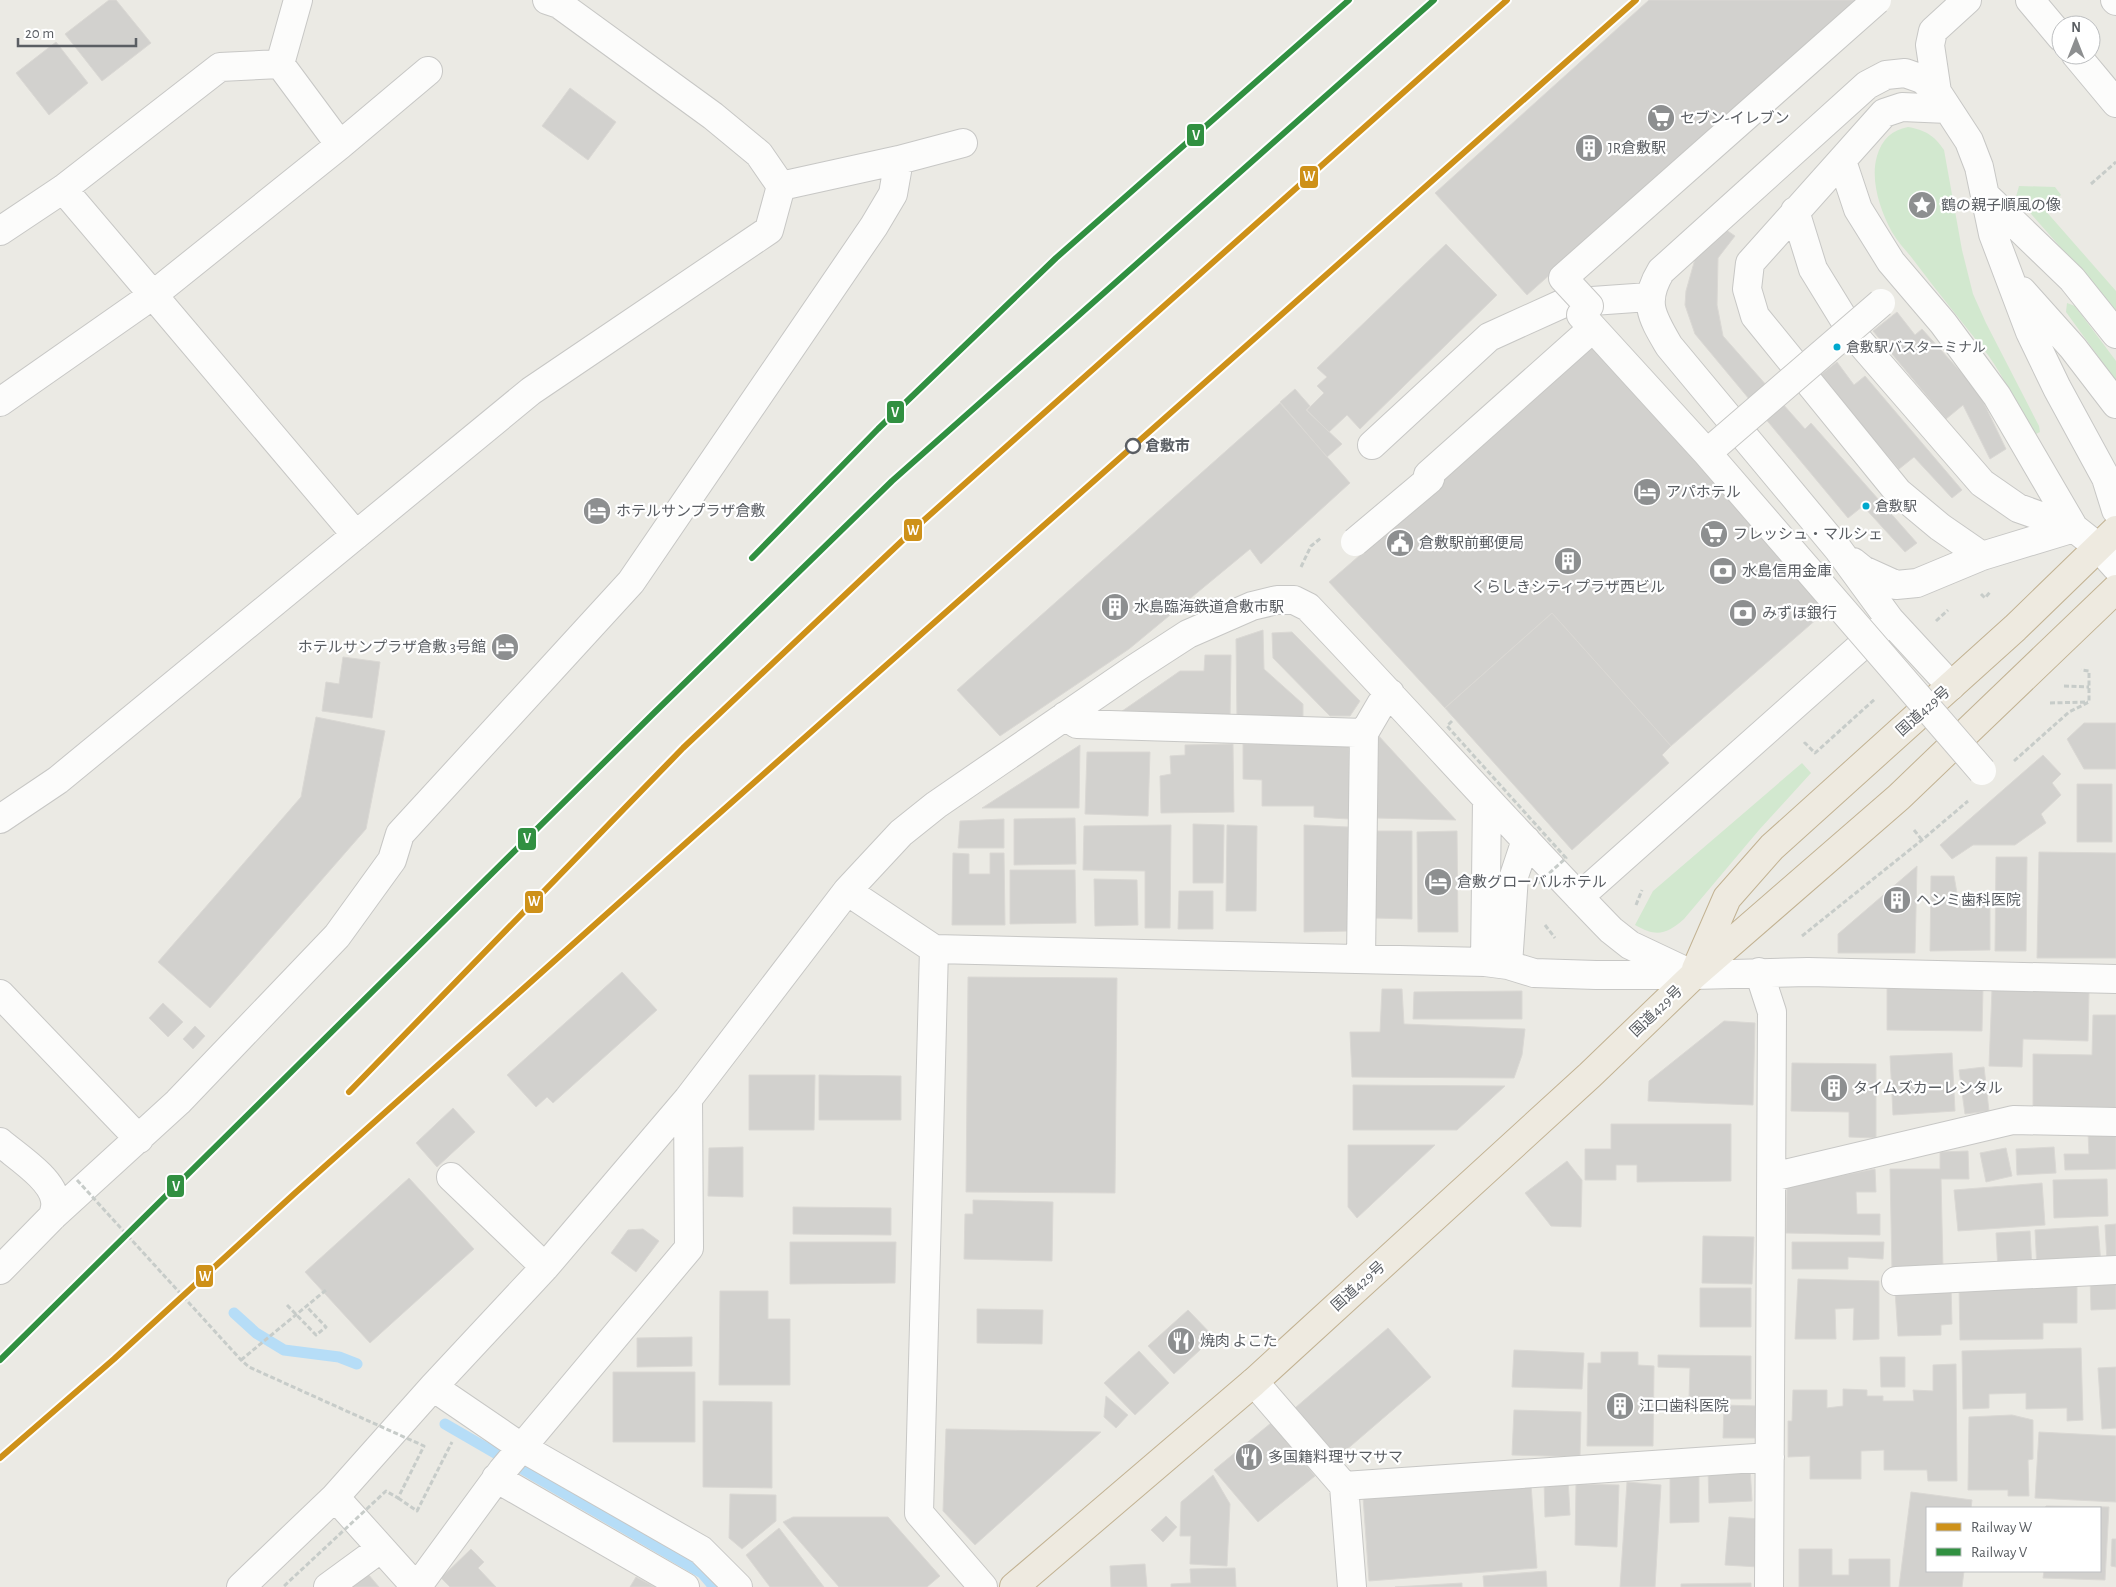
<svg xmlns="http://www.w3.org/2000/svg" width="2116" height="1587" font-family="'Alegreya Sans','Noto Sans JP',sans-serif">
  <rect width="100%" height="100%" fill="#ebeae4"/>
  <path fill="#d2e8cf" d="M1908 127C1925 130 1934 135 1944 150L1962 250 1973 294 1986 323 2039 426 2040 432 2036 434 2030 427C2016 404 2004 377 1988 355 1964 324 1939 294 1915 262 1908 252 1898 243 1892 232 1880 210 1870 180 1877 156 1882 139 1892 130 1908 127Z
    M2019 186 2055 187 2061 195 2044 209 2116 291V310L2016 197Z
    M2067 303 2075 306 2116 361V381L2066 312Z
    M1802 763 1811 773 1759 830 1684 919C1666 935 1656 937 1635 925L1653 891Z"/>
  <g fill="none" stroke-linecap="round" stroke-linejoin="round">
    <path stroke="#b6ddf7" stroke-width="11" d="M234 1313 256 1333 284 1350 339 1357 357 1364
      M445 1424 702 1573 714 1587"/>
  </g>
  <path fill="#d2d1ce" stroke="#dad8d4" d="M109 0H116L151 43 102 81 65 34Z
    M1649 0H1859L1527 295 1435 193Z
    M56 42 88 83 49 115 16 73Z
    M570 88 616 122 588 160 542 126Z
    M1722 227 1735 236 1718 258 1717 305 1723 336 1805 429 1811 423 1917 543 1905 552 1863 506 1848 518 1695 334 1685 305 1686 291 1695 259Z
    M1446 244 1497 295 1360 429 1347 415 1329 432 1307 410 1324 393 1317 386 1327 377 1317 368Z
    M1897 312 1915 335 1922 329 1978 391 2006 449 1990 459 1963 405 1946 419 1873 331Z
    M1589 338 1826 611 1671 746 1552 613 1445 708 1329 582 1444 482 1436 472Z
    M1837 362 1854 385 1865 376 1962 490 1952 498 1914 457 1899 469 1819 376Z
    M1295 389 1310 406 1306 410 1342 444 1327 457 1280 402Z
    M1280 403 1350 483 1261 564 1250 549 1129 649 1000 736 957 690Z
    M1552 613 1671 746 1662 755 1669 763 1572 850 1445 708Z
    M1263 630 1264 669 1303 704V720H1237L1236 639Z
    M1292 632 1360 701 1350 716H1330L1273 658 1272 633Z
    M1205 655H1231L1230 720 1115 716 1180 671H1204Z
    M343 657 380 662 372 718 322 711 326 682 339 684Z
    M316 717 385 731 366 829 210 1008 158 962 301 797Z
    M2084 723H2116V769H2084L2067 739Z
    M1377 734 1456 820 1376 818Z
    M1233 744 1234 812 1161 813 1160 776 1171 774 1170 756 1185 755V745Z
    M1243 744 1349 745V819L1314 817V806H1262V780L1243 779Z
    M1080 745 1079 808H982Z
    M1087 752H1150L1148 816 1085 814Z
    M2043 755 2061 774 2052 783 2061 795 2041 814 2046 823 2015 845H1973L1952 859 1940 845Z
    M2077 784H2112V842H2077Z
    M1075 818 1076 864 1014 865V819Z
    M1004 819V848H958L960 821Z
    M1193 824 1224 825 1223 883H1193Z
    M1171 825 1170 928H1145V871L1083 870 1084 826Z
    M1227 825 1257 826 1256 911H1226Z
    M1304 825 1348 827 1349 931 1304 932Z
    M1375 831H1412V919L1374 918Z
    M1457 831 1458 932H1418L1417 832Z
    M2039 852 2116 853V958H2037Z
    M953 853 969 854V874H990V853H1004L1005 925H952Z
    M1996 857H2027L2026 951H1995Z
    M1917 866 1915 953H1838V934Z
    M1010 870H1075L1076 923 1010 924Z
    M1931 876H1954L1958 899H1990V950L1930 951Z
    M1094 879 1137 880 1138 925 1095 926Z
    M1179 891H1213V929H1178Z
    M622 972 657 1010 553 1103 547 1097 536 1107 507 1075Z
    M968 977 1117 978 1115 1193 966 1192Z
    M1887 988 1983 989 1982 1031 1887 1030Z
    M1382 989H1402L1404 1024 1525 1029 1522 1055 1514 1078 1352 1077 1350 1032H1380Z
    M1992 989 2089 992 2088 1041 2023 1039 2022 1067 1989 1066Z
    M1522 991V1019H1413L1414 992Z
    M163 1003 183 1022 168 1037 149 1018Z
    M2093 1015H2116V1111H2033V1054L2092 1055Z
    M1724 1021 1755 1023 1753 1105 1648 1101 1649 1081Z
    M195 1026 205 1036 193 1049 183 1039Z
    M1952 1053 1955 1111 1893 1115 1890 1056Z
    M1792 1063 1876 1064V1138L1849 1137V1112L1791 1111Z
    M1984 1067 1989 1111 1965 1114 1959 1070Z
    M749 1075H815L814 1130H749Z
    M819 1075 901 1076V1120H819Z
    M1353 1085 1505 1086 1457 1130H1353Z
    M453 1108 475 1132 437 1167 416 1143Z
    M1611 1124H1731V1181L1637 1182V1165H1616V1180H1585V1149H1611Z
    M2116 1131V1169L2065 1170 2064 1154H2089L2088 1132Z
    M1348 1145H1435L1357 1218 1348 1207Z
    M743 1147V1197L708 1196 709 1148Z
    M2054 1147 2056 1173 2017 1175 2016 1149Z
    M2006 1148 2012 1176 1986 1182 1980 1153Z
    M1968 1151 1969 1179H1941L1943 1269 1892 1270 1890 1169H1940V1152Z
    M1567 1161 1582 1180 1581 1227 1551 1226 1525 1193Z
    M1875 1169 1876 1192H1856L1857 1214H1880V1235L1786 1233 1787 1186Z
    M409 1178 474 1249 370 1343 305 1272Z
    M2107 1179 2108 1216 2054 1218 2053 1180Z
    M2042 1183 2045 1225 1958 1231 1954 1190Z
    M973 1200 1053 1202 1052 1261 964 1259 965 1214H973Z
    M793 1207 891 1208V1235L793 1234Z
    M2116 1224V1261H2107L2105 1225Z
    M2098 1226 2101 1265 2037 1269 2035 1230Z
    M643 1229 659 1241 636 1272 611 1253 628 1230Z
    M2030 1231 2032 1269 1998 1270 1996 1233Z
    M1703 1236 1754 1237 1752 1284 1702 1283Z
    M790 1242H896L895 1283 790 1284Z
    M1792 1242H1884L1883 1259 1848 1257V1269H1792Z
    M2116 1275V1309L2091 1310 2090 1276Z
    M1798 1279 1879 1281V1339L1853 1340 1854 1308 1835 1309 1836 1339H1795Z
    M2077 1283V1323H2043V1339L1960 1340 1959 1284Z
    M1700 1288H1751V1327H1700Z
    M1951 1288 1952 1324 1941 1325V1335L1898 1336 1895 1290Z
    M720 1291H768V1319H790V1385H719Z
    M977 1309 1043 1310 1042 1344 977 1343Z
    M1188 1310 1214 1337 1174 1374 1148 1346Z
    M1388 1328 1431 1377 1338 1457 1295 1408Z
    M692 1337V1366L637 1367V1338Z
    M2081 1348 2083 1420 2067 1421V1408L2026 1409V1393L1989 1394V1408L1963 1409 1962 1351Z
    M1514 1350 1584 1353 1582 1389 1512 1387Z
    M1139 1351 1169 1383 1135 1415 1104 1383Z
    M1601 1352H1638V1365L1654 1366 1653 1446H1587L1588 1363H1601Z
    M1658 1355 1751 1356V1399H1689L1690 1368 1658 1367Z
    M1880 1357H1905V1387H1881Z
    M1956 1364 1957 1481H1928L1927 1470H1884V1450L1861 1451V1479H1810V1456L1788 1457V1421H1792L1793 1390H1827V1408L1843 1406V1389L1867 1390V1396H1883V1401H1914L1913 1390 1933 1391V1365Z
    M2116 1367V1428L2102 1429 2098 1368Z
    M613 1372H695V1442H613Z
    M1106 1396 1128 1415 1116 1428 1104 1417Z
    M703 1401 772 1402V1488L703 1487Z
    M1724 1405 1756 1406 1755 1438H1723Z
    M1514 1410 1581 1412 1580 1457 1512 1455Z
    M2012 1415 2033 1420V1459L2028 1460 2029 1496H2008V1490H1968L1969 1417Z
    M1271 1423 1315 1476 1258 1522 1214 1470Z
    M946 1429 1101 1432 975 1545 943 1511Z
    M2039 1432 2116 1436V1502L2035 1498Z
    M1750 1467 1752 1501 1709 1503 1708 1469Z
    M1670 1474H1699V1522L1670 1523Z
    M1213 1475 1230 1504 1227 1566 1190 1564 1191 1536H1180L1181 1502Z
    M1568 1477 1570 1515 1545 1517 1544 1479Z
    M1627 1482 1661 1485 1655 1587H1620Z
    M1531 1484 1537 1568 1369 1581 1363 1497Z
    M1576 1484 1619 1485 1617 1547 1575 1545Z
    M1911 1492 1972 1500 1971 1508H1927V1571H1964L1962 1587H1899Z
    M730 1494 776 1495V1521L742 1549 729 1538Z
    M2046 1506 2109 1507 2105 1580 2043 1578 2044 1571H2100V1508H2045Z
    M1166 1516 1177 1527 1163 1542 1151 1530Z
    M793 1517H888L940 1576 927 1587H839L783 1522Z
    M1729 1517 1762 1519 1759 1567 1725 1565Z
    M779 1528 824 1587H770L746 1555Z
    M2112 1539H2116V1567L2111 1566Z
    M471 1549 484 1562 478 1568 496 1587H450L441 1578Z
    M1799 1549H1832V1575H1849V1559H1890V1587H1799Z
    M1145 1564 1147 1587H1111L1110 1566Z
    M1235 1568 1236 1587H1171V1584L1191 1583 1190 1569Z
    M1546 1571 1547 1587H1484L1483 1576Z
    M368 1574 379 1587H352Z
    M636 1577 655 1587H630Z
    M1462 1583V1587H1395Z
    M1751 1583V1587H1681V1584Z"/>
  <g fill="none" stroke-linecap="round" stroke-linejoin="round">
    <defs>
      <path id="minor" d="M547 0 559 4 713 116 759 154 781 186
        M2030 0 2061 37
        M2115 0 2116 1
        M2076 55 2116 103
        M280 64 340 145
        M1937 92 1930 45 1933 31 1967 0
        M1948 109 1902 107 1884 113 1750 263 1747 289 1755 316 1898 492 1940 527 1982 556
        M899 160 963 143
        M1842 161 1858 209 1891 262 1943 323 1997 396 2074 528 1982 556 1917 583 1896 585 1863 570 1853 562
        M1985 195 2072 279 2116 334
        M1795 211 1813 269 1853 334 1982 483 2018 508 2074 528 2098 547 2116 567
        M0 231 63 189 220 67 280 64 298 0
        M2022 291 2073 348 2116 404
        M0 402 153 295 63 189
        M1372 445 1489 337 1564 303 1649 297
        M356 535 153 295 340 145 428 71
        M1951 686 1890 620 1838 549 1669 346C1652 317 1642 302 1661 271L1867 85 1886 75 1905 73 1922 79 1937 92 1969 141 1979 167 1993 234 2030 332 2057 388 2106 478 2116 510
        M1065 716 1077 724 1364 733
        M0 819 58 780 531 391 769 230 781 186
        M847 891 901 833 936 805 1134 669 1188 634 1252 606 1277 600H1294L1308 607C1410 714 1508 824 1611 930L1630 945 1685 971
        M1579 897 1886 624
        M1361 959 1364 733 1381 704 1390 693
        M1485 962 1487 800
        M1508 965 1514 876 1526 840
        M1759 972 1772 1012 1769 1587
        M0 994 139 1139
        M0 1142C16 1156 53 1179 55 1201 56 1206 54 1212 53 1216
        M451 1177 545 1267
        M1772 1177 2013 1120 2116 1122
        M0 1270 53 1216 178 1102 337 936 392 860 400 834 631 582 874 226 893 194 899 160 781 186
        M1896 1281 2116 1270
        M1254 1382 1344 1486 1770 1457
        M433 1387 545 1267 688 1099 847 891 934 949
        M496 1478 685 1587
        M1344 1486 1352 1587
        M241 1587 335 1497
        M328 1587 380 1549
        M416 1587 335 1497 433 1387 521 1447 701 1550 738 1587
        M417 1587 502 1471 689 1248 688 1099
        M983 1587 919 1513 934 949 1485 962 1508 965 1534 973 1596 975H1694L1808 972 2116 979"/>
      <path id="highway" d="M1696 969 1727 898 1772 847 2015 628 2116 530
        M1014 1587 1254 1382 1590 1075 1694 975 1899 797 2116 589"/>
    </defs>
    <use href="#minor" stroke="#c7c7c5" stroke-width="30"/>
    <use href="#highway" stroke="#c2b292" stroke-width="30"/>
    <path stroke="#c7ccc9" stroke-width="3" stroke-dasharray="5 2.5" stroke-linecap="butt" d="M2091 184 2116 162
      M1301 567 1311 546 1321 538
      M1981 594 1985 598 1991 591
      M1936 621 1948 610
      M2064 686 2089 687
      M2050 703 2088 702
      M1804 744 1805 743 1815 753 1875 699
      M2014 761 2069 712 2089 702V671L2081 670
      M1914 830 1922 840
      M1636 905 1642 890
      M1545 925 1555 938
      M1802 936 1922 840 1968 801
      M287 1305 316 1335 326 1327 306 1306
      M241 1360 326 1290
      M398 1498 417 1511 452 1442"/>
    <use href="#minor" stroke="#fcfcfb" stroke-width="28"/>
    <use href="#highway" stroke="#eeeae0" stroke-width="28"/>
    <defs>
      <path id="minor-bridge" d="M1877 0 1563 278 1589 306 1581 315 1707 453 1982 771
        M1707 453 1881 303
        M1355 542 1430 479 1428 475 1593 328"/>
    </defs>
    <use href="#minor-bridge" stroke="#c7c7c5" stroke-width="30" stroke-linecap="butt"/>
    <path stroke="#c7ccc9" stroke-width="3" stroke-dasharray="5 2.5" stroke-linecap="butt" d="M1452 721 1447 726 1566 858 1534 887
      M77 1180 241 1360 249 1367 424 1446 398 1498 386 1491 283 1587"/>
    <use href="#minor-bridge" stroke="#fcfcfb" stroke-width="28"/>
    <defs>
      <path id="rail-1" d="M349 1092 683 748 923 521 1507 0
        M0 1458 114 1359 294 1194 696 834 1636 0"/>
      <path id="rail-2" d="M752 558 878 429 1056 258 1349 0
        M0 1360 655 712 892 481 1434 0"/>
    </defs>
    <use href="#rail-1" stroke="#fff" stroke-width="10"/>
    <use href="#rail-2" stroke="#fff" stroke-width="10"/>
    <use href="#rail-1" stroke="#ce9119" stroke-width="6"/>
    <use href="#rail-2" stroke="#319041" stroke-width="6"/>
  </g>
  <defs>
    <symbol id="supermarket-disc" viewBox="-11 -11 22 22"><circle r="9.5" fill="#8d8f90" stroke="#fff"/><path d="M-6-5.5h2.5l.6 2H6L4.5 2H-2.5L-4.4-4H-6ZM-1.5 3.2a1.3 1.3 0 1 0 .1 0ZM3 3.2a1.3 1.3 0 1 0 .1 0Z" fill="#fff"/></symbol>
    <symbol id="building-disc" viewBox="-11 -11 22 22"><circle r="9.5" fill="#8d8f90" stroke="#fff"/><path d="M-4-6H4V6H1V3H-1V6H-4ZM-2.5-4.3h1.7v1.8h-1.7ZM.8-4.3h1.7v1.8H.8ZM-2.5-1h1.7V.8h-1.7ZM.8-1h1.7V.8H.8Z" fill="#fff"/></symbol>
    <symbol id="sight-disc" viewBox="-11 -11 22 22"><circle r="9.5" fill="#8d8f90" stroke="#fff"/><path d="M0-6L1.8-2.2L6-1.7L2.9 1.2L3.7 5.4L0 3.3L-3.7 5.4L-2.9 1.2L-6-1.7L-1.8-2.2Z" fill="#fff"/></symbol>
    <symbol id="hotel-disc" viewBox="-11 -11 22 22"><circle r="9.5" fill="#8d8f90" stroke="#fff"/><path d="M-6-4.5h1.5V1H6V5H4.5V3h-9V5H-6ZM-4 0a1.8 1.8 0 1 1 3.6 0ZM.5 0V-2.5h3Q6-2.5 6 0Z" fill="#fff"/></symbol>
    <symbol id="civic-disc" viewBox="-11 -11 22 22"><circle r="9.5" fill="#8d8f90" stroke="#fff"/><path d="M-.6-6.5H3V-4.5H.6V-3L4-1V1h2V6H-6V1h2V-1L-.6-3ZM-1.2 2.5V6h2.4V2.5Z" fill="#fff"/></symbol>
    <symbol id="bank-disc" viewBox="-11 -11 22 22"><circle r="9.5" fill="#8d8f90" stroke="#fff"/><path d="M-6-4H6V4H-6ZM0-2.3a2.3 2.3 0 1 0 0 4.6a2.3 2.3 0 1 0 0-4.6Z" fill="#fff"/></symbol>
    <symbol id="restaurant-disc" viewBox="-11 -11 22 22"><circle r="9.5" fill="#8d8f90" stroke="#fff"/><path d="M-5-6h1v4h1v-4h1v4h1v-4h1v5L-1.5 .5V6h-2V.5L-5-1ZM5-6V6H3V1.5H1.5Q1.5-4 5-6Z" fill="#fff"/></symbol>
  </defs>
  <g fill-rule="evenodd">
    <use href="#supermarket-disc" x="1645" y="102" width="32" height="32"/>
    <use href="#building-disc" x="1573" y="132" width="32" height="32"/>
    <use href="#sight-disc" x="1906" y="189" width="32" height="32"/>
    <use href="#hotel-disc" x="1631" y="476" width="32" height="32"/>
    <use href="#hotel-disc" x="581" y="495" width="32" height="32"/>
    <use href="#supermarket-disc" x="1698" y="518" width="32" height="32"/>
    <use href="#civic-disc" x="1384" y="527" width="32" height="32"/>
    <use href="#building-disc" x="1552" y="545" width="32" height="32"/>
    <use href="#bank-disc" x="1707" y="555" width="32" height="32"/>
    <use href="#building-disc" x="1099" y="591" width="32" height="32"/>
    <use href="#bank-disc" x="1727" y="597" width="32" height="32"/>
    <use href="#hotel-disc" x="489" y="631" width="32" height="32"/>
    <use href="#hotel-disc" x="1422" y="866" width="32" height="32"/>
    <use href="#building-disc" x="1881" y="884" width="32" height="32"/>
    <use href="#building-disc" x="1818" y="1072" width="32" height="32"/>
    <use href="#restaurant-disc" x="1165" y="1325" width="32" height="32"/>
    <use href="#building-disc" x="1604" y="1390" width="32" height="32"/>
    <use href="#restaurant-disc" x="1233" y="1441" width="32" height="32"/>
  </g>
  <g fill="#00a9ce" stroke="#fff" stroke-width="2">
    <circle cx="1837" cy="347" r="4.5"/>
    <circle cx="1866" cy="506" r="4.5"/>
  </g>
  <circle fill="#fff" stroke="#5a5e63" stroke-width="2.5" cx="1133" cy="446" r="7"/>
  <g text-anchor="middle" stroke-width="4.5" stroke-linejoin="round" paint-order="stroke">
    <g font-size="14" fill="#5a5e63" stroke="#fff" text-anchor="start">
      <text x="1846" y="352">倉敷駅バスターミナル</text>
      <text x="1875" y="511">倉敷駅</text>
    </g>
    <g font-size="15" fill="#5a5e63" stroke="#fff" text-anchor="start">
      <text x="1680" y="123">セブン-イレブン</text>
      <text x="1608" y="153">JR倉敷駅</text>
      <text x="1941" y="210">鶴の親子順風の像</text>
      <text x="1666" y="497">アパホテル</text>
      <text x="616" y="516">ホテルサンプラザ倉敷</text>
      <text x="1733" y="539">フレッシュ・マルシェ</text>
      <text x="1419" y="548">倉敷駅前郵便局</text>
      <text x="1742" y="576">水島信用金庫</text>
      <text x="1568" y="592" text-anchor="middle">くらしきシティプラザ西ビル</text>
      <text x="1134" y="612">水島臨海鉄道倉敷市駅</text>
      <text x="1762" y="618">みずほ銀行</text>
      <text x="486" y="652" text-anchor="end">ホテルサンプラザ倉敷 3号館</text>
      <text x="1457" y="887">倉敷グローバルホテル</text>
      <text x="1916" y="905">ヘンミ歯科医院</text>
      <text x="1853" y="1093">タイムズカーレンタル</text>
      <text x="1200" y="1346">焼肉 よこた</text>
      <text x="1639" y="1411">江口歯科医院</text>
      <text x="1268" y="1462">多国籍料理サマサマ</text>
    </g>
    <g font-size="15" font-weight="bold" fill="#5a5e63" stroke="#fff" text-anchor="start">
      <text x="1145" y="451">倉敷市</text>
    </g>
    <g font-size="15" fill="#5a5e63" stroke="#fff">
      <text transform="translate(1923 711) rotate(-42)" y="5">国道429号</text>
      <text transform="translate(1656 1011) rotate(-44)" y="5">国道429号</text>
      <text transform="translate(1358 1286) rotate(-42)" y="5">国道429号</text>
    </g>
  </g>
  <g stroke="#fff" stroke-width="2">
    <rect x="1186" y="123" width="19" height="24" rx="5" fill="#319041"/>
    <rect x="1299" y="165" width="20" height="24" rx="5" fill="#ce9119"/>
    <rect x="886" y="400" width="19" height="24" rx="5" fill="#319041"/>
    <rect x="903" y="518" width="20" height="24" rx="5" fill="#ce9119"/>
    <rect x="517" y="827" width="20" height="24" rx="5" fill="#319041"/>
    <rect x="524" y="890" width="20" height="24" rx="5" fill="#ce9119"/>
    <rect x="166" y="1174" width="19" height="24" rx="5" fill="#319041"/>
    <rect x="195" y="1264" width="19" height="24" rx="5" fill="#ce9119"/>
  </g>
  <g font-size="14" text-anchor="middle" font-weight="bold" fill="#fff">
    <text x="1196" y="140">V</text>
    <text x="1309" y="181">W</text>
    <text x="895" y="417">V</text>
    <text x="913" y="535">W</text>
    <text x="527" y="843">V</text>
    <text x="534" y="906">W</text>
    <text x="176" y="1191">V</text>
    <text x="205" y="1281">W</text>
  </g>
  <rect x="1926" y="1507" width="175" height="65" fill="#ffffff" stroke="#bdbfc1"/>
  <rect x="1936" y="1523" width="25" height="8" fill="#ce9119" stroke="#bdbfc1"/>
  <text x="1971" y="1532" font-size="15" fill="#5a5e63">Railway W</text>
  <rect x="1936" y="1548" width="25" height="8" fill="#319041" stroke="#bdbfc1"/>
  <text x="1971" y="1557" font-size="15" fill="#5a5e63">Railway V</text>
  <g transform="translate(2076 40)"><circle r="24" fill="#ffffff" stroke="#bdbfc1"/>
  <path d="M0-4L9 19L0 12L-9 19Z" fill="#8d8f90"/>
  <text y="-8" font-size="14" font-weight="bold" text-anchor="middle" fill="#5a5e63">N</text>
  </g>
  <path d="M18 38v8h118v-8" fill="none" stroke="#5a5e63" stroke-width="2.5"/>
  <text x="25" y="38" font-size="15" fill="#5a5e63" stroke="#ffffff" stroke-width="4" paint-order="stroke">20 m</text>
</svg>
